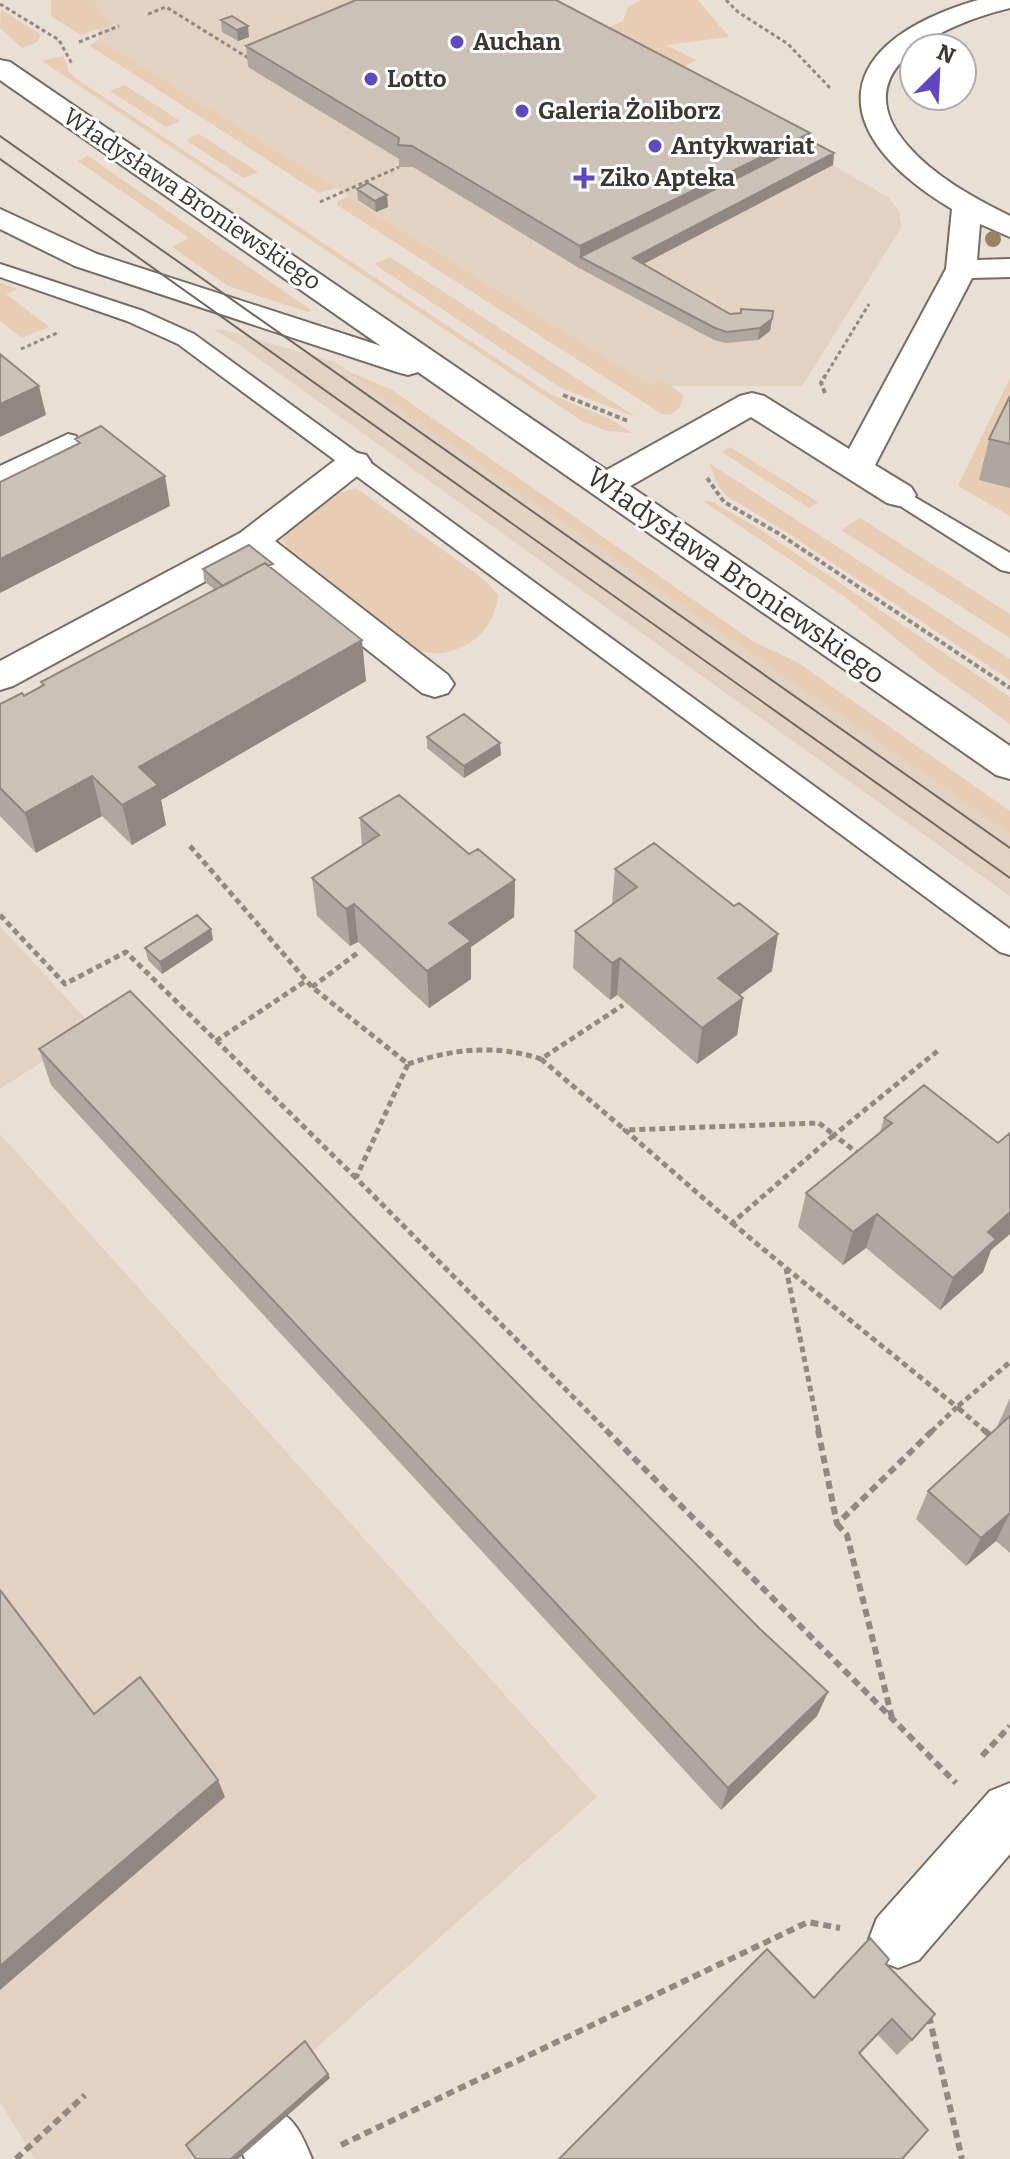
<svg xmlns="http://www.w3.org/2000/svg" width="1010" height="2159" font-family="Bitter,serif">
  <rect width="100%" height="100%" fill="#eadfd4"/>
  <path fill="#e2d2c2" d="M95 0H516L833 165 889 198 899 211 902 226 802 386H651L99 39Z
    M213 329 225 330 335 362 1010 834V896L235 342Z
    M0 926 94 1028 0 1089Z
    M0 1134 597 1797 192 2159H35L0 2102Z"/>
  <path fill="#e6cdb4" d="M51 0H94L103 14 115 23 81 35 51 16Z
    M641 0H698L729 37 666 45 696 60 679 71 598 33 623 21 628 7Z
    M1 9 41 35 37 42 22 48 0 28Z
    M99 39 336 188 319 193 90 46Z
    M63 56 69 72 75 78 550 394 610 419 632 433 607 431 582 421 42 61Z
    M125 85 180 121 166 127 110 91Z
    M199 134 258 172 244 178 186 140Z
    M88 156 311 310 308 312 228 286 172 247 189 238 78 161Z
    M348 196 650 385 663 379 684 396 680 407 670 415 662 414 337 205 338 201Z
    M390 257 636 417 561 388 374 264Z
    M0 283 18 289 6 294 49 327 22 338 0 321Z
    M345 370 392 390 754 642 797 662 1010 811V834Z
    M1010 378V516L958 486Z
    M730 447 818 502 809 508 722 452Z
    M709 463 1010 659V680L786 532 727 496 718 486Z
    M356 488 485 580 498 595C495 615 488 631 471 642 458 650 441 656 425 652 394 645 323 581 295 559L282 540C293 514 330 494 356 488Z
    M703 501 713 502 761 530 1010 697V724L931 667 845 597Z
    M860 518 1010 614V638L841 530Z"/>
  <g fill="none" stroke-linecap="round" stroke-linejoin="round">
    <defs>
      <path id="service" d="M0 264 143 311 194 334 1010 929V955L1000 952 178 344 127 321 0 277Z
        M68 434 76 436 79 441 76 446 0 482V466Z
        M899 488 1010 553V572L1001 570 891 500 887 495 891 490Z"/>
      <path id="minor" d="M978 0H1010V8C948 23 839 68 908 146 935 177 974 198 1010 216V237L980 224 977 260 1010 259V277L972 278 875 465 911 487 916 495 911 503 899 506 887 503 751 417 618 493 606 496 594 493 589 485 594 477 740 396 752 393 764 396 849 449 946 269 952 209C821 131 832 42 978 0Z
        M354 452 366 455 371 462 366 469 275 541 448 675 454 684 448 693 435 697 422 693 250 557 13 686 0 690V661L240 533 342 455Z
        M1010 1783V1854L919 1960 898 1968 877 1960 869 1939 877 1918 990 1791Z
        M265 2104C294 2116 300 2130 312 2159H245L234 2135 243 2113Z"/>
      <path id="secondary" d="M0 60 10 62 1010 746V779L996 775 418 372 408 375 397 372 75 266 0 229V209L97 254 381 346 0 80Z"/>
    </defs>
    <use href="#service" stroke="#776d64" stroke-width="4"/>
    <use href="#minor" stroke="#776d64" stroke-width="4"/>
    <use href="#secondary" stroke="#776d64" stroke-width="4"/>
    <path stroke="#918982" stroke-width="3" stroke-dasharray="4 3" stroke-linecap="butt" d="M726 0 738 12 788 44 831 89
      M0 4 59 40 72 64
      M148 14 166 7 250 59
      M79 42 119 26
      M320 202 399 167
      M21 349 57 333
      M824 378 869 304"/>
    <path stroke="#918982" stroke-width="4" stroke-dasharray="5 3" stroke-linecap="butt" d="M825 393 821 383 825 376
      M563 395 628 421
      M707 478 724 502 778 533 1010 688"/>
    <path stroke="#918982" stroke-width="5" stroke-dasharray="6 4" stroke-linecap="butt" d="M190 846 312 987 408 1064 356 1178 608 1432
      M0 915 65 984 126 952 356 1178
      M312 987 360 951
      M216 1041 307 980
      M541 1059 625 1130
      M408 1064C453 1049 495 1044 541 1059L623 1005
      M819 1123 834 1135 732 1223 625 1130Z
      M860 1155 834 1135 940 1049
      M732 1223 786 1268
      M786 1268 957 1407 931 1432
      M786 1268 819 1432
      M986 1432 957 1407 1010 1362"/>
    <path stroke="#918982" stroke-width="6" stroke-dasharray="8 5" stroke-linecap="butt" d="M606 1430 956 1783
      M818 1430 837 1524 933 1430
      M984 1430 994 1439
      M837 1524 847 1535 892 1718
      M982 1756 1010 1726
      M929 2016 962 2159
      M341 2145 808 1922 840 1928
      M16 2159 85 2095"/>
    <use href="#service" fill="#fff" fill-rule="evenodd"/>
    <use href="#minor" fill="#fff" fill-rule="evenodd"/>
    <use href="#secondary" fill="#fff" fill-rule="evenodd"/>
    <path stroke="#706963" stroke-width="2" d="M0 136 1010 848
      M0 159 1010 878"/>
  </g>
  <circle fill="#9a8365" cx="993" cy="239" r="8"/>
  <path fill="#afa69d" d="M221 20 249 37 238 41 222 32Z
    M246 46 810 133 809 141 834 153 833 165 643 264 730 314 740 313 741 309 773 311 770 331 758 340 726 343 714 340 579 268 413 167H399V159L248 67Z
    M357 189 388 207 376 212 358 200Z
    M1010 396V488L979 480 989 439Z
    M203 569 274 570 366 681 161 800 166 825 132 845 102 816 36 853 0 816V704L24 696 42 686 41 682 215 590 204 581Z
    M427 737 501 755 464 778 427 748Z
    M360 818 469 854 515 880 514 917 471 947V979L429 1008 358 942 350 946 317 916 312 878 362 846Z
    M615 869 772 971 739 995 743 998 737 1035 697 1064 617 995 610 1000 573 968 575 931 612 904Z
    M211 929 213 940 162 974 148 960 145 948Z
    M39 1049 760 1629 828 1692 817 1716 721 1810 51 1085Z
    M884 1118 998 1143 1010 1133V1234L991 1250 983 1272 940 1310 866 1248 843 1265 798 1227 806 1193 880 1132Z
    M1010 1398V1553L996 1541 966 1566 916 1519 928 1491 996 1429Z
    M886 1964 912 2040 897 2055 878 2035 860 2054 814 1998Z"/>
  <path fill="#8f8780" d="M248 26 249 37 238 41 237 30Z
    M810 133 807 155 580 257V246Z
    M834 153 833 165 632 270 633 258Z
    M387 195 388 207 376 212 375 201Z
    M772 319 770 331 758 340 760 328Z
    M39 386 46 415 0 437V404Z
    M165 476 170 506 0 593V559Z
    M362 640 366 681 161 800 166 825 132 845 122 805 139 767Z
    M500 743 501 755 464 778V766Z
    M92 776 102 816 36 853 25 813Z
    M515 880 514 917 471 947V979L429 1008 427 971 449 923Z
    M354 904 358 942 350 946 346 909Z
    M211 929 213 940 162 974 160 962Z
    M778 934 772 971 713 1015 718 978Z
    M620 958 617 995 610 1000 612 963Z
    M743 998 737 1035 697 1064 702 1028Z
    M1010 1212V1234L991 1250 983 1272 940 1310 953 1278 988 1232Z
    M877 1214 866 1248 843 1265 853 1232Z
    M1010 1513 996 1541 966 1566 981 1538Z
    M828 1692 817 1716 721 1810 728 1788Z
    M218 1780 225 1797 0 1990V1966Z
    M328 2074 330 2078 238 2159H231Z"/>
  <path fill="#ccc1b7" stroke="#8f8780" stroke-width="2" d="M356 0H556L810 133 580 246 412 146 398 145 399 138 246 46Z
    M232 16 248 26 237 30 221 20Z
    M811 141 834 153 633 258 730 314 741 313V309L773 311 772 319 760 328 727 332 715 328 580 257Z
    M368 183 387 195 375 201 357 189Z
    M0 354 39 386 0 404Z
    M1010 396V444L989 439Z
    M101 426 165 476 0 559V482L80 443 75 439Z
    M249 545 273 564 268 566 265 563 223 586 203 569Z
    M265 563 362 640 139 767 158 785 122 805 92 776 25 813 0 788V704L22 693 24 696 44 685 41 682Z
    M464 714 500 743 464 766 427 737Z
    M399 795 469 854 478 849 515 880 449 923 471 941 427 971 354 904 346 909 312 878 379 835 360 818Z
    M654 843 734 906 739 903 778 934 718 978 743 998 702 1028 620 958 612 963 575 931 637 887 615 869Z
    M197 915 211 929 160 962 145 948Z
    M130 991 760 1629 828 1692 728 1788 39 1049Z
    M924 1085 998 1143 1010 1133V1212L988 1232 996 1239 953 1278 877 1214 853 1232 806 1193 892 1123 884 1118Z
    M1010 1416V1513L981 1538 928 1491Z
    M0 1590 94 1714 140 1677 218 1780 0 1966Z
    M870 1938 889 1959 886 1964 935 2014 912 2040 892 2019 859 2053 928 2130 902 2159H559L767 1949 814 1998Z
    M305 2041 328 2074 231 2159H196L186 2145Z"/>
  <g fill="#6148c0" stroke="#fff" stroke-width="3">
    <circle cx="457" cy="42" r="8"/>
    <circle cx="371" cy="79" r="8"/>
    <circle cx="522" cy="111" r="8"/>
    <circle cx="655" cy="146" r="8"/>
    <path d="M580 166h8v8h8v8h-8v8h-8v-8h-8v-8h8z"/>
  </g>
  <g text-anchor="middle" stroke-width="6" stroke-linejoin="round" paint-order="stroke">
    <g font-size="24" font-weight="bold" fill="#3b3632" stroke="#fff" text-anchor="start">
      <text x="473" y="50">Auchan</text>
      <text x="387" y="87">Lotto</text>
      <text x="538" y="119">Galeria Żoliborz</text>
      <text x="671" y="154">Antykwariat</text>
      <text x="600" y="186">Ziko Apteka</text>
    </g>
    <g font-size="24" fill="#3b3632" stroke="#fff">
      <text transform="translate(192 199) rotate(34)" y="8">Władysława Broniewskiego</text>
    </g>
    <g font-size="28" fill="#3b3632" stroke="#fff">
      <text transform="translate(736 575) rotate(35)" y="10">Władysława Broniewskiego</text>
    </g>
  </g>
  <g transform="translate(938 72) rotate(24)"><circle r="38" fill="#ffffff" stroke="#b1afad" stroke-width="2"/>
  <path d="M0-6L14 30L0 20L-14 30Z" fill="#6148c0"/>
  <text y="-12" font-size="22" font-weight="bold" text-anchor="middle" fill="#3b3632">N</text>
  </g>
</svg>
